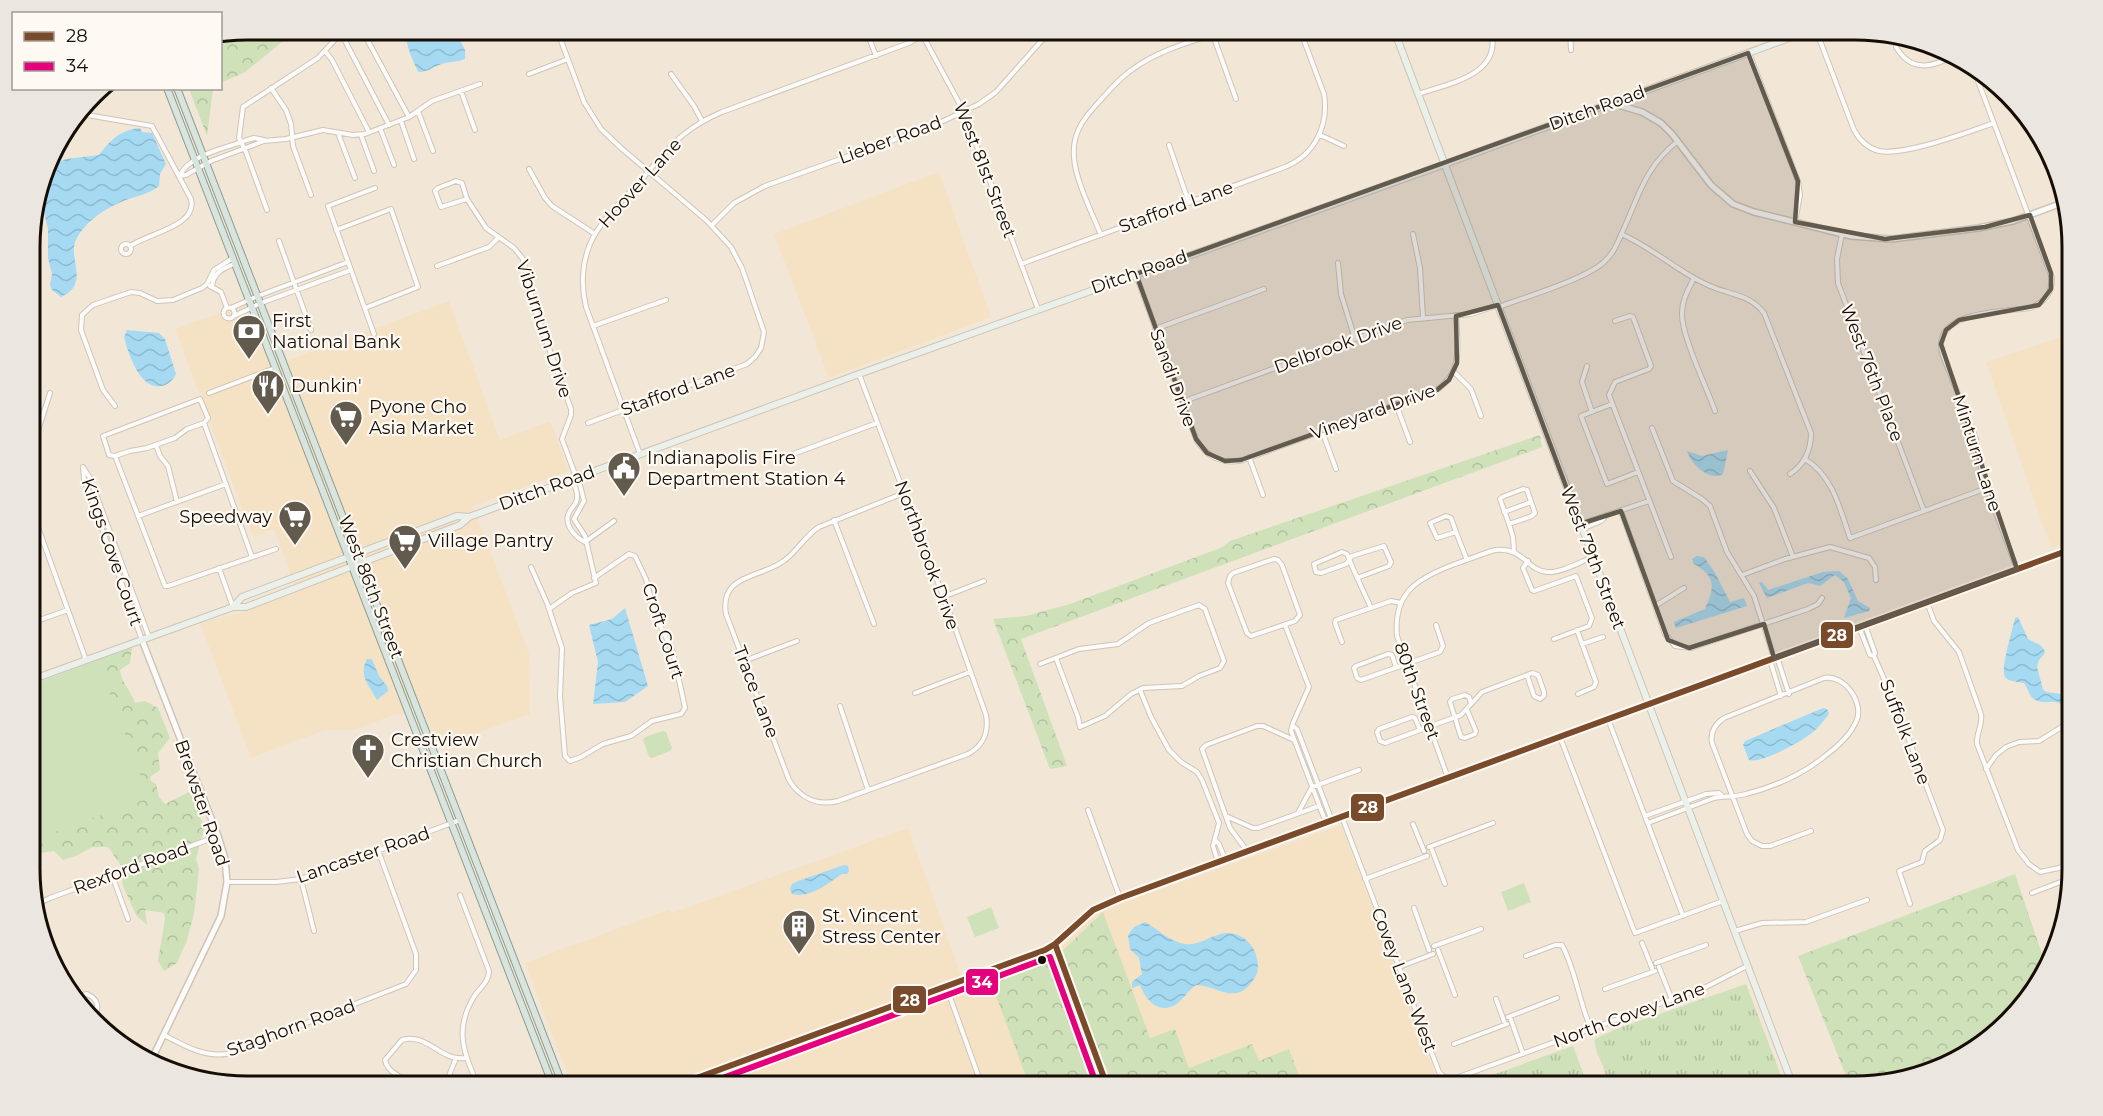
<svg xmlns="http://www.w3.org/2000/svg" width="2103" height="1116" font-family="Montserrat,sans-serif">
  <defs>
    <pattern id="grass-tufts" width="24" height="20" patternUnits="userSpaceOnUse" patternTransform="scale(1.5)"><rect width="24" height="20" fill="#cee1b9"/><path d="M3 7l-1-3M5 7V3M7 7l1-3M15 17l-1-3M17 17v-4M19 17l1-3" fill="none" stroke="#b0c09d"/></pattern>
    <pattern id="forest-crowns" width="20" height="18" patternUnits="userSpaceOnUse" patternTransform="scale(1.5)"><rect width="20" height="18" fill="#cee1b9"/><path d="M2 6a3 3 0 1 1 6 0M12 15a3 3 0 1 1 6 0" fill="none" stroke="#b0c09d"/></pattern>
    <pattern id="water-waves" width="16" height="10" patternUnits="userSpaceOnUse" patternTransform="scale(1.5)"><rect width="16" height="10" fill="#a5daf2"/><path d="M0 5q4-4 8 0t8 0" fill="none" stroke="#8dbace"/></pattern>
  </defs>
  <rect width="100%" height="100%" fill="#f2e7d6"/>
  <path fill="#f5e2c5" d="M939 172 991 317 829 378 774 234Z
    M449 301 500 440 550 421 569 471 473 506 529 653 530 714 438 747 422 706 401 715 396 714 355 730H325L251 758 200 623 243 612 296 590 274 529 253 537 175 329 245 304 270 367Z
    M2071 334 2072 541 2051 548 1986 362Z
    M1341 825 1440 1086H572L525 963 670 909 672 913 908 828 965 986 1060 949 1097 912Z"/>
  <path fill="url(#grass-tufts)" d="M1746 984 1785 1086H1605C1610 1068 1593 1055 1595 1039L1616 1029Z
    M1573 1046 1588 1086H1482L1481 1080 1484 1078Z"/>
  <path fill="url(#forest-crowns)" d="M248 30H297L245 72 221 83V35Z
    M189 89H213L207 136Z
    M1540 435 1542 447 1021 639 1067 766 1050 769 993 619 1026 616 1070 604 1223 547 1230 541Z
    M132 647 130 663 120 670C122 685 130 688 135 703L145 701 158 708 170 738 158 753 160 770 150 777 151 781 156 784 159 797 165 804 189 792 197 806 204 829 196 859 199 869 194 914 187 940 177 963 164 971 158 961 165 919 164 913 145 910 147 925 136 915 123 886 120 864 108 847H92L78 855 63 860 54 851 32 854V840L148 798 97 660Z
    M2015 874 2047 969 1987 1037 1980 1039 1981 1044 1976 1050 1869 1086H1850L1798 956Z
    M1103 912 1150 1038 1175 1029 1189 1068 1252 1044 1259 1061 1289 1049 1303 1086H1171L1166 1073 1131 1086H1018L1028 1082 989 977 1061 952Z"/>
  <path fill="#cee1b9" d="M97 660 149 798 32 840 31 685Z
    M663 731 666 732 672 748 670 751 652 758 649 757 643 740 645 737Z
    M1524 883 1531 902 1508 911 1501 892Z
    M991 907 999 928 975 937 967 917Z"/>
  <path fill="url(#water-waves)" d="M435 30H455L465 50V59C457 63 447 61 439 65 431 68 428 72 419 72 416 69 407 47 407 42 415 33 425 35 435 30Z
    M140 128 142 132 152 133 166 164 160 174 159 186C148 195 134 196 121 202 104 209 84 223 76 240 67 257 91 284 61 297L52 290 50 285 52 274 48 258V229L44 212 36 213 48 167 66 159 99 155C111 140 119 130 140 128Z
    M127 330 159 333 165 339 176 374C173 380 169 384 162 386 140 391 128 353 124 337Z
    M1728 450 1723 474C1709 482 1691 464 1687 451L1702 456Z
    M1697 556 1704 557 1714 571 1730 602 1744 598 1747 606 1676 628 1674 622 1705 609C1714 588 1717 577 1694 564L1692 559Z
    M1839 571 1848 579 1858 601 1870 608 1869 611 1844 618 1851 598 1844 582 1835 575 1820 586 1808 583 1767 598 1759 583 1762 582 1768 590 1823 572Z
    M625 608 648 686 625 702 593 704 598 662 589 625 612 619Z
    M2018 617 2028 639C2036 644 2043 643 2045 653L2039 660 2037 667 2043 689 2046 692 2062 694 2069 702 2070 713H2067C2059 693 2046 708 2034 699 2029 696 2028 688 2024 683 2019 682 2009 682 2005 677 2000 670 2013 628 2015 618Z
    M367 659H372L379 676 387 686 388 691 377 700C369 685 358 676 367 659Z
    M1823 708 1827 709 1829 714C1824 720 1819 727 1813 732 1803 741 1761 764 1749 760L1743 745 1745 741Z
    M844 865 848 866 849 871 847 874H842C829 883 809 899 792 894L790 889 792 884 798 881Z
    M1145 922C1158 929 1170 942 1185 944 1200 946 1212 934 1226 933 1238 932 1251 941 1255 952 1258 960 1260 971 1254 979 1236 1007 1219 986 1196 985 1189 990 1184 998 1178 1003 1160 1016 1146 1001 1140 985L1132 988V982L1142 974 1139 958 1130 949 1128 935 1134 927Z"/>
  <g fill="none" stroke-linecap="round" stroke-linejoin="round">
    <defs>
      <path id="minor" d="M362 30 409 117
        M557 30 584 102 601 129 621 148 706 220 731 247 742 268 764 332 761 348 755 357 747 364 588 423
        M866 30 876 56
        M1570 30 1571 50
        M1816 30 1854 130C1860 141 1867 148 1879 151 1905 156 1968 132 1994 123
        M341 33 389 125
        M1213 35 1236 99
        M923 36 964 112 1038 309
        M561 40 586 30
        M1896 47C1912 74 1932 66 1956 56
        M325 51 332 60 369 132
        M1749 53 1798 181 1800 195 1795 222
        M1975 73 2052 278C2052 293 2044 303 2030 308 2002 312 1928 311 1943 356L1976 439 1982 475 2017 569
        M529 74 568 59
        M671 74 694 106 702 121
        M271 88 286 110 291 124 293 146 311 195
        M461 91 475 130
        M1418 94C1450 83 1503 75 1491 30
        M418 111 433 151
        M81 114 152 126 191 199C198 226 149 233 130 246
        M401 121 414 159
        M380 128 394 165
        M338 133 355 178
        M361 135 374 171
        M1320 135 1344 146
        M1169 145 1189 203
        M529 169 545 198 552 206 595 234
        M180 175C190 154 227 148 247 140L254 138 264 140
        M180 176 186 175 211 161 264 141 286 139 323 130 353 135 365 134 409 117 432 101 480 84
        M456 181 462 183 467 199 441 207 435 191 438 188Z
        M467 199 486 228 514 248 523 259 533 304 571 409V415L562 439 576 477
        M267 210 246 152 239 138 243 107 318 58 344 30
        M712 225 734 203 765 186 935 125 979 104 996 92 1051 30
        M336 230 391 209 418 287 365 308
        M1413 234 1420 268 1423 317
        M1621 234C1654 248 1681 275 1715 288 1734 295 1751 296 1764 313L1811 433C1811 451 1805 464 1790 474
        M1842 234 1837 259 1838 283 1924 511
        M1101 235C1092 213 1075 179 1074 157 1072 135 1082 120 1097 104 1108 92 1119 78 1133 69 1160 49 1195 41 1226 30
        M279 241 311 330
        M121 249a5 5 0 1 1 10 0a5 5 0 1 1-10 0Z
        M1338 263 1341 294 1355 339
        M1021 264 1285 167C1315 155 1329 125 1324 94L1300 30
        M437 266 489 247 498 238
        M1136 275 1196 439C1206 457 1223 465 1243 460L1438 389C1464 371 1457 342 1456 315
        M1694 278C1688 290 1682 300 1682 313 1681 335 1707 388 1715 411
        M210 286 221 292 227 308
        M212 287C213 273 222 269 234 264
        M1499 307C1525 297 1586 279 1604 262 1615 252 1619 239 1625 226 1640 192 1647 165 1678 141
        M223.5 313a5.5 5.5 0 1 1 11 0a5.5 5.5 0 1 1-11 0Z
        M231 308 258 296 348 262
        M234 316 261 303 351 270
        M1615 321 1630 316 1633 317 1651 366 1649 369 1615 382 1609 395 1671 557
        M593 326 666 300
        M1155 329 1264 289
        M374 334 328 206 375 188
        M1587 366 1582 382 1592 412
        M1454 372 1471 389 1481 416
        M859 374 953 622 986 715C989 732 983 746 968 754L838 801C817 806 800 798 789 780L726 614C719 573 763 578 785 560 798 550 805 536 819 527L904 493
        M209 393 275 368
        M1182 402 1407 320 1471 314 1498 305
        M1396 404 1410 442
        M1612 404 1581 416 1607 484 1638 472
        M115 406 103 390 81 330 82 315 93 305 131 292 140 293 157 301 173 300 202 288 207 284 214 270 233 258
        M1652 428 1673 481 1702 499 1710 506 1727 552 1754 596 1774 658
        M1322 431 1336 469
        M156 445 160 456 168 466 177 502
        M31 453 50 393
        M640 454 586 307C581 286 582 264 590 244 601 219 624 199 642 179 655 164 667 148 683 135 695 125 708 118 722 112L909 43 932 30
        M115 456 130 451 147 448 175 438 187 429 204 423
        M1249 457 1263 495
        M1805 459C1833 476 1840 509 1850 538L1987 488
        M777 460 877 423
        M83 467 90 478 149 637
        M83 468 84 479 142 640
        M1750 471 1774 508 1793 557
        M572 479C574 485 578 491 577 498 577 505 570 508 568 515 565 526 576 538 585 542
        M1523 489 1527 490 1535 513 1532 516 1509 524 1500 499 1502 497Z
        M31 508 86 660
        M1621 511 1665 634 1675 646 1691 648 1808 609 1818 604 1822 598
        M1504 512 1531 502
        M138 516 226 484
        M1446 516 1451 518 1456 532 1437 538 1430 523Z
        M834 520 874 624
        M1509 524 1513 537 1514 552
        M1580 524 1649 501
        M1582 529 1601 521 1604 518
        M1456 532 1467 560
        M585 542 614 521
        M2062 552 2072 577
        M252 557 204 423 208 418 200 399 103 436 109 455 115 456 165 586H168L276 549
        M1274 559 1278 560 1282 565 1300 615 1295 621 1251 636 1247 633 1228 583 1230 576 1233 573Z
        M1528 561 1523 568 1532 590 1534 591 1576 576 1592 618 1589 626 1554 639
        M531 567 547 603 562 648 560 696 565 756 570 761 581 757 603 744 631 736 652 721 681 714 685 708 673 652 655 615 646 579 635 556 629 554 594 578
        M219 568 233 607
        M1742 575 1785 559 1830 547 1869 558 1875 567 1876 580
        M1357 578 1389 566 1391 562 1384 546 1352 556C1349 558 1349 562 1346 564L1321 573 1316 572 1314 564 1342 552 1347 554C1354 572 1363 590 1371 608
        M943 597 984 581
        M1927 602 1934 621 1959 652 1981 714C1983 725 1976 733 1977 744L2018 850 2029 864 2040 872 2059 868 2073 860
        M1655 606 1684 588
        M549 609 572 593 596 583 585 536 574 519 584 501 578 477
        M31 623 68 610
        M1285 625 1309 687 1293 723 1291 731 1326 823
        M1865 625 1875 653 1874 656
        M1859 627 1870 655 1874 656 1898 711 1943 830 1940 840 1925 851 1922 862 1899 871 1910 904
        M1577 630 1596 682 1594 687 1578 694
        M1342 642 1335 623 1336 620 1391 601 1401 603
        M1582 644 1603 637
        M1777 657 1789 694
        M1770 660 1781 696
        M744 661 797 641
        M1040 664 1079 649 1118 644 1149 623 1199 605 1205 609 1224 661 1220 668 1199 676 1182 686 1143 688 1131 694 1105 716 1080 727 1078 717 1056 658
        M1396 667 1392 655 1388 654 1356 666 1354 668 1357 678 1361 680 1440 652 1443 646 1436 625
        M1532 673 1538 675 1544 692V696L1540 699 1534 696 1527 675Z
        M1140 690 1151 717 1169 750 1181 762 1197 772 1202 780 1219 823 1213 846 1218 862
        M915 693 970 672
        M840 706 868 790
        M1467 710 1476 731 1475 734 1465 738 1461 737 1450 702 1452 699 1465 695 1469 697 1471 703
        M1608 719 1683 916
        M1293 726 1297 729 1302 742 1332 821
        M1420 730 1415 718 1412 717 1379 729 1377 732 1380 741 1385 743 1461 715 1482 692 1527 675
        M1560 737 1635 933 1723 901
        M1986 769 1996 755 2006 747 2019 742 2039 741 2073 720
        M1448 778 1397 636C1393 592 1418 578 1455 564 1468 560 1481 554 1495 550 1524 547 1526 570 1547 572 1561 573 1580 562 1593 557
        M1088 810 1120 898
        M1298 813 1312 787 1359 770
        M1226 816 1253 828H1258L1319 806
        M1645 816 1706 794 1719 793 1722 796
        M1342 817 1439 1072 1445 1078H1456L1706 987 1747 966
        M1648 823 1714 798C1724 796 1736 797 1746 794 1773 787 1803 774 1825 756 1836 748 1850 735 1856 722 1865 704 1845 674 1824 678L1724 718C1715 724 1710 732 1712 743L1747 834 1752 841 1762 846H1770L1811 831
        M1413 824 1424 851
        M1215 840 1219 844 1225 859
        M1429 847 1493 823
        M1432 850 1445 884
        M1247 851 1230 828 1202 749 1206 745 1257 726H1263L1294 740
        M112 875 128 919
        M301 879 314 931
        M1365 879 1427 856
        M227 882H276L301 879 460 820
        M2032 893 2071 878
        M460 895 489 971C489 981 481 987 475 995 453 1030 464 1052 478 1086
        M35 905 50 898 218 836
        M1414 908 1429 950
        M1735 931 1762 923 1806 922 1867 900
        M1642 943 1652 968
        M1055 944 1107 1086
        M1434 946 1481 929
        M1438 950 1455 995
        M1526 956 1555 945H1562C1576 971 1579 1002 1591 1029
        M1656 963 1706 945
        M1399 967 1433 954
        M1659 967 1672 1000
        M946 986 982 1086
        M1605 989 1655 971
        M75 997 87 994C96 998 100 1005 95 1015
        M1496 999 1504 1021
        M1508 1017 1557 998
        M1511 1020 1523 1054
        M164 1035C185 1046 203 1057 227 1054L406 984 416 970V954L378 850
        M1454 1044 1507 1024
        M424 1086C411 1081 387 1075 385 1060L402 1040C427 1032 441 1062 465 1058
        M445 1086 456 1058"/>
      <path id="tertiary" d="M1611 103 1642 112 1661 123 1672 134 1711 185 1733 204 1754 212 1851 236 1892 239 1978 228 2013 221 2065 202
        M142 640 218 836 225 859 227 882 221 916 150 1063
        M675 1086 1045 950 1055 944 1093 910 1120 898 2072 549"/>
      <path id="secondary" d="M1394 30 1793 1086
        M233 607 242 597 457 516 469 517
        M31 680 233 607H246L460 525 469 517 859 374 1445 164 1811 30"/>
      <path id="primary" d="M167 88 553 1086
        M177 88 563 1086"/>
    </defs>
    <use href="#minor" stroke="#cdc5b8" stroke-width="6"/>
    <use href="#tertiary" stroke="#cdc5b8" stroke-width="8"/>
    <use href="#secondary" stroke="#cdc5b8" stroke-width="8"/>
    <use href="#primary" stroke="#8d9e90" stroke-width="8"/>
    <use href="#minor" stroke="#fdfbf9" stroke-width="4"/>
    <use href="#tertiary" stroke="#fdfbf9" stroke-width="5"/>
    <use href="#secondary" stroke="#ebf0eb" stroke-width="6"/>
    <use href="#primary" stroke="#d9e4de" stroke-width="6"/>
    <defs>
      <path id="bus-1" d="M1055 944 1107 1086
        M675 1086 1045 950 1055 944 1093 910 1120 898 2072 549"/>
      <path id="bus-2" d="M701 1086 1050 957 1097 1086"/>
    </defs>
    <use href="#bus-1" stroke="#fef9f3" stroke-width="10"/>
    <use href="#bus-2" stroke="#fef9f3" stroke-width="10"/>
    <use href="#bus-1" stroke="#7a4b2a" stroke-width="6"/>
    <use href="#bus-2" stroke="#e5007d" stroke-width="6"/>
  </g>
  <path fill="#635a4e" fill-opacity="0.2" stroke="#635a4e" stroke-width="4.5" stroke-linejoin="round" d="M1748 53 1798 181 1795 222 1885 239 1985 227 2030 215 2051 273V289L2039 305 1959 320 1946 330 1941 344 2017 569 1774 658 1764 624 1689 648 1668 640 1621 511 1580 524 1498 305 1456 316 1457 363 1449 380 1437 390 1241 460 1225 461 1207 453 1196 439 1136 274Z"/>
  <defs>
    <symbol id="bank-pin" viewBox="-11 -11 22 30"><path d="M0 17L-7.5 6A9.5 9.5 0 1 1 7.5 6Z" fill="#635a4e" stroke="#fef9f3"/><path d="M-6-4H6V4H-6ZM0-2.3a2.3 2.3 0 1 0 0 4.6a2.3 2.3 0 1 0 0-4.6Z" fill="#fff"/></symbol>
    <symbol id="restaurant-pin" viewBox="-11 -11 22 30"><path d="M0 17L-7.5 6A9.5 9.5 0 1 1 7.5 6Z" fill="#635a4e" stroke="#fef9f3"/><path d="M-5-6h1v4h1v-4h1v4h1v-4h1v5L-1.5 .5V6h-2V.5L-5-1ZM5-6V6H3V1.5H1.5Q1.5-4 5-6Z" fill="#fff"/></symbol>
    <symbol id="supermarket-pin" viewBox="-11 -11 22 30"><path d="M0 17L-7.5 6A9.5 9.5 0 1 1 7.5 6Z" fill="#635a4e" stroke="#fef9f3"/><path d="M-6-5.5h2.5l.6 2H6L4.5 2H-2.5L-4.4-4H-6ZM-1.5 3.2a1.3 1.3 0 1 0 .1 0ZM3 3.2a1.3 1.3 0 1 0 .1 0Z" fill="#fff"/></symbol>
    <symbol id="civic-pin" viewBox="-11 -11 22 30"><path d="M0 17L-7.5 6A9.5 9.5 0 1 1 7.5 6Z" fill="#635a4e" stroke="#fef9f3"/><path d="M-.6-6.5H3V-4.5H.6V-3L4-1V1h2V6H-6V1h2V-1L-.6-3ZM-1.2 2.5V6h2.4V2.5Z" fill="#fff"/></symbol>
    <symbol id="church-pin" viewBox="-11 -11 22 30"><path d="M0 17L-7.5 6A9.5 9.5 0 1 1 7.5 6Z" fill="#635a4e" stroke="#fef9f3"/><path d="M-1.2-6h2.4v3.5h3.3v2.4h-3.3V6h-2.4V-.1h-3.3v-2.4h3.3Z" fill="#fff"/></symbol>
    <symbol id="building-pin" viewBox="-11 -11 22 30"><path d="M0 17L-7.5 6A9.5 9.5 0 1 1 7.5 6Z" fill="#635a4e" stroke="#fef9f3"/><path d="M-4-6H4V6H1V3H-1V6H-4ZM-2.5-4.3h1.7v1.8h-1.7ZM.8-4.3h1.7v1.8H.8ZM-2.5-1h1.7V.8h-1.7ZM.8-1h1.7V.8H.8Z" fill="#fff"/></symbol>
  </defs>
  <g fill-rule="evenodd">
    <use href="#bank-pin" x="230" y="312" width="38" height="52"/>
    <use href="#restaurant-pin" x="249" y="367" width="38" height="52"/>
    <use href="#supermarket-pin" x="327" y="398" width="38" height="52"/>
    <use href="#civic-pin" x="605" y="449" width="38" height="52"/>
    <use href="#supermarket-pin" x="276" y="498" width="38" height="52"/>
    <use href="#supermarket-pin" x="386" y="522" width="38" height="52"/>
    <use href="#church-pin" x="349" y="731" width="38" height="52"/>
    <use href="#building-pin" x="780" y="907" width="38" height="52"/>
  </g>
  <circle fill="#160e04" stroke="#fef9f3" stroke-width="2" cx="1042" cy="960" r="5"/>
  <g text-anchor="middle" stroke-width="4.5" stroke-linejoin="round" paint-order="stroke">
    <g font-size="18" fill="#160e04" stroke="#fef9f3">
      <text transform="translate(1597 108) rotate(-20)" y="6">Ditch Road</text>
      <text transform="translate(890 140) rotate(-20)" y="6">Lieber Road</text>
      <text transform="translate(985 170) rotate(69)" y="6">West 81st Street</text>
      <text transform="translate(640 183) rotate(-48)" y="6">Hoover Lane</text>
      <text transform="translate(1176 207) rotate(-20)" y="6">Stafford Lane</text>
      <text transform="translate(1139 272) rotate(-19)" y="6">Ditch Road</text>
      <text transform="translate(544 329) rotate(72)" y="6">Viburnum Drive</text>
      <text transform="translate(1338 345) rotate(-20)" y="6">Delbrook Drive</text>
      <text transform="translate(1872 373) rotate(69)" y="6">West 76th Place</text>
      <text transform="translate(1173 378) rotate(70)" y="6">Sandi Drive</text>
      <text transform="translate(678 390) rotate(-20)" y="6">Stafford Lane</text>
      <text transform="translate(1373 412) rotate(-20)" y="6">Vineyard Drive</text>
      <text transform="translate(1977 453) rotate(72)" y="6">Minturn Lane</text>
      <text transform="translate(547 488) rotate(-20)" y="6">Ditch Road</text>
      <text transform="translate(112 552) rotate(71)" y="6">Kings Cove Court</text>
      <text transform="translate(927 555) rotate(70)" y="6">Northbrook Drive</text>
      <text transform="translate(1593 558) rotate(69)" y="6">West 79th Street</text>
      <text transform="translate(371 587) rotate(69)" y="6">West 86th Street</text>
      <text transform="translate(663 631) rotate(72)" y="6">Croft Court</text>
      <text transform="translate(1417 691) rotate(70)" y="6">80th Street</text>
      <text transform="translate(756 692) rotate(69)" y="6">Trace Lane</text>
      <text transform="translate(1905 732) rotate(69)" y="6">Suffolk Lane</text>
      <text transform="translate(202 803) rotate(71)" y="6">Brewster Road</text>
      <text transform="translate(363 855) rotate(-19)" y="6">Lancaster Road</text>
      <text transform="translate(131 868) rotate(-20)" y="6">Rexford Road</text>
      <text transform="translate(1404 980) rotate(69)" y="6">Covey Lane West</text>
      <text transform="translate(1629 1015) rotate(-20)" y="6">North Covey Lane</text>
      <text transform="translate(291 1028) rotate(-20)" y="6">Staghorn Road</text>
    </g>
    <g font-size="18" fill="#160e04" stroke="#fef9f3" text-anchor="start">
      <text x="272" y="327">First<tspan x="272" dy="21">National Bank</tspan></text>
      <text x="291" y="392">Dunkin'</text>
      <text x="369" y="413">Pyone Cho<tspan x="369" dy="21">Asia Market</tspan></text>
      <text x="647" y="464">Indianapolis Fire<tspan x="647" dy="21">Department Station 4</tspan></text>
      <text x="272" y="523" text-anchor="end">Speedway</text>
      <text x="428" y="547">Village Pantry</text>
      <text x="391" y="746">Crestview<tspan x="391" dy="21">Christian Church</tspan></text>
      <text x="822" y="922">St. Vincent<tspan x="822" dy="21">Stress Center</tspan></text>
    </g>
  </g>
  <path d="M0 0H2103V1116H0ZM247 40H1855A207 207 0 0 1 2062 247V869A207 207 0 0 1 1855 1076H247A207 207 0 0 1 40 869V247A207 207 0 0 1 247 40Z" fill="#ebe6e0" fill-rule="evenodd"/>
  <path fill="none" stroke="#160e04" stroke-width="3" d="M247 40H1855A207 207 0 0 1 2062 247V869A207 207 0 0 1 1855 1076H247A207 207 0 0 1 40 869V247A207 207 0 0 1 247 40Z"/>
  <g stroke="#fef9f3" stroke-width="2">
    <rect x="1820" y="621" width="34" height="28" rx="6" fill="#7a4b2a"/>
    <rect x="1350" y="793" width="35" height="29" rx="6" fill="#7a4b2a"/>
    <rect x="965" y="968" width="34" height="28" rx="6" fill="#e5007d"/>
    <rect x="892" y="985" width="35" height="29" rx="6" fill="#7a4b2a"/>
  </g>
  <g font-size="16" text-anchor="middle" font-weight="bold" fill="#fff">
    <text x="1837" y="641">28</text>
    <text x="1368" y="813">28</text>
    <text x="982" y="988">34</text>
    <text x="910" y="1006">28</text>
  </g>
  <rect x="12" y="12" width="210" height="78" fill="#fef9f3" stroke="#a19b93" stroke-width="1.5"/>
  <rect x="24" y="32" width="30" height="9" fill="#7a4b2a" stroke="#a19b93" stroke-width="1.5"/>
  <text x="66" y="42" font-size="18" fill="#160e04">28</text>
  <rect x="24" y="62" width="30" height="9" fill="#e5007d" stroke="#a19b93" stroke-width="1.5"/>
  <text x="66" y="72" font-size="18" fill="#160e04">34</text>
</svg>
